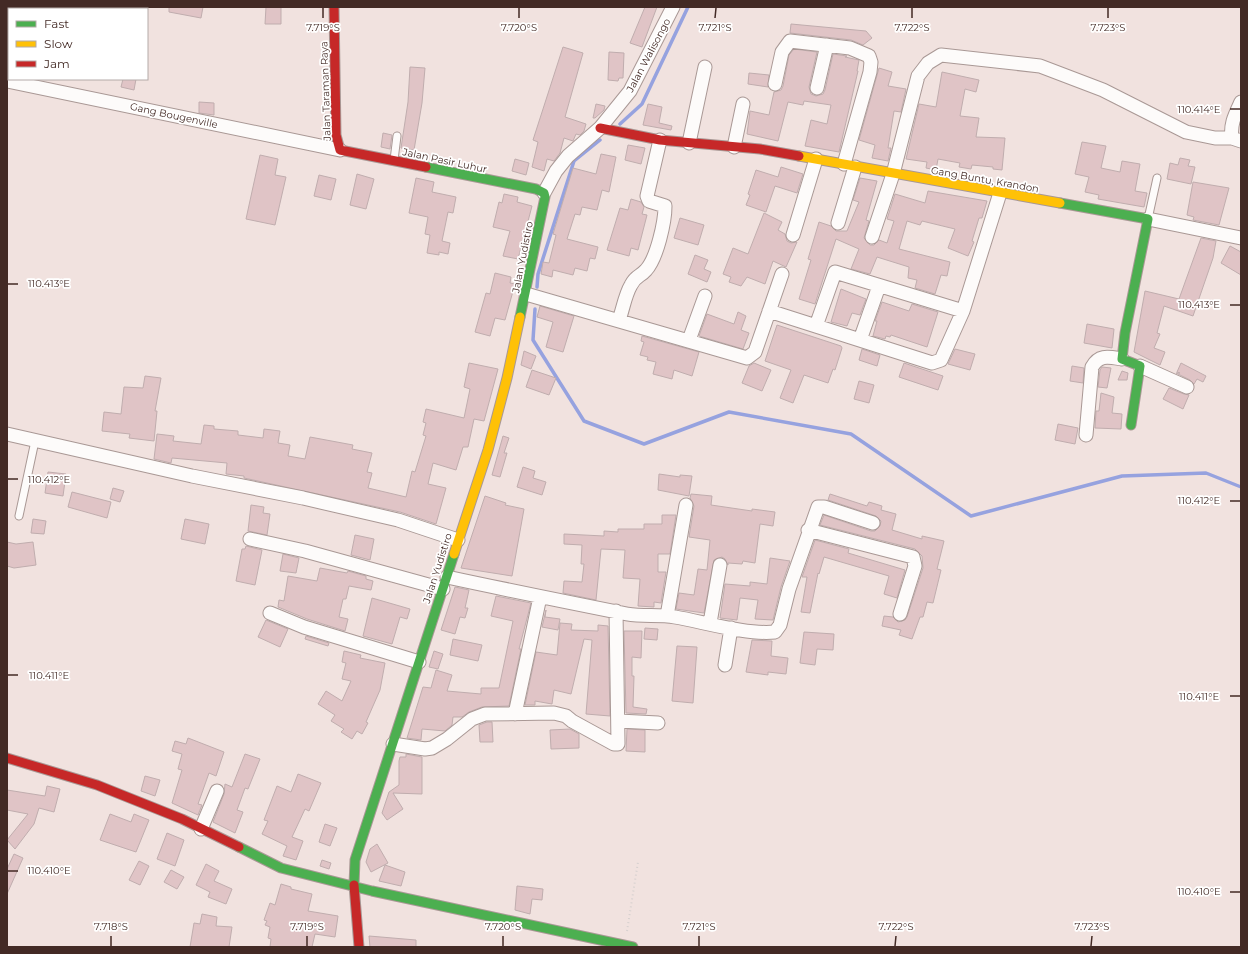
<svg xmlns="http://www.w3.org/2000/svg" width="1248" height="954" font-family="Montserrat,sans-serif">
  <rect width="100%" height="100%" fill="#f1e2df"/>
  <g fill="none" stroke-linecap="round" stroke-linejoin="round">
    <path stroke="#96a2df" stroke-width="3.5" d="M620 124 642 104 688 7
      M537 287 538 274 574 161 600 140
      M535 309 533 340 584 421 644 444 729 412 851 434 971 516 1122 476 1206 473 1241 487"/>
  </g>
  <path fill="#e0c4c6" stroke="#c0adae" d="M169 7H203L201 18 169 12Z
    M266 7H281V24H265Z
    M645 7H657L642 47 630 43Z
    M791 24 866 31 872 38 863 45 851 40 790 33Z
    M563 47 583 53 565 117 586 124 584 131 580 135 576 134 573 141 564 138 560 153 554 161 547 159 544 171 532 167 538 142 533 140Z
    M794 49 817 52 809 87 811 94 816 96 823 94 825 90 833 54 847 56 845 57 859 60 857 71H858L839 152 805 146 811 120 827 124 831 105 804 101 803 105 788 102 778 141 747 134 750 111 769 115 774 92 781 90 783 86 789 55Z
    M609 52 624 53 623 78H619L618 81 608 80Z
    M410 67 425 68 422 103 414 150 401 148 408 102Z
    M879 68 892 72 888 86 906 89 901 112 894 111 888 148H891L888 161 872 158 875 145 859 140Z
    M942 72 979 80 976 92 965 89 960 116 979 118 976 137 1005 138 1002 170 993 169V167L972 165 971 169 959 167 960 163 938 159 936 170 926 168 927 162 906 159 919 104 936 107Z
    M749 73 769 75 768 87 748 84Z
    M123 79H136L134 90 121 87Z
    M199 102 214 103V115L199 113Z
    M596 104 605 106 604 110 595 118H593Z
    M648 104 662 107 659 123 672 126 671 130 643 125Z
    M383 133 392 135 390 149 381 147Z
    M1082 142 1106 146 1101 168 1120 172 1122 161 1140 164 1135 191 1147 193 1144 207 1098 199 1099 195 1085 192 1089 177 1075 174Z
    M628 145 645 148 641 164 625 160Z
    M601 154 616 157 609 192 602 190 597 210 582 207 580 215 575 214 567 239 598 247 595 259 590 258 587 271 575 268 573 275 553 270 552 277 541 274 543 262 549 263 556 235 553 234 573 168 596 174Z
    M260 155 278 159 275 175 286 177 275 225 246 219Z
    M1180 158 1190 160 1188 166 1195 167 1191 184 1167 179 1170 163 1178 165Z
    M515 159 529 163 526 175 512 171Z
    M781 167 803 174 797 193 775 186 766 212 746 205 750 195 748 194 756 170 778 177Z
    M357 174 374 179 366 209 350 205Z
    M319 175 336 179 331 200 314 196Z
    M416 178 434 182 432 192 456 197 453 213 448 212 442 241 450 243 448 254 439 252V255L427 253 430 235 425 234 428 217 409 213Z
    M860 178 877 181 866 220 869 221 864 238 870 245H874L879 240 887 243 894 221 887 219 895 194 925 203 928 191 987 201 982 218H979L972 241 974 242 968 256 948 248 955 229 922 221 920 225 907 221 899 249 950 262 947 276 941 275 935 294 915 288 917 280 908 278 909 267 877 257 870 274 851 269 859 249 836 239 815 304 799 299 811 260 808 259 819 222 831 226 836 231H847L859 202 853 200Z
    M1193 182 1229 188 1219 225 1193 220 1194 217 1187 215Z
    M504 194 518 197 517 202 532 206 518 259 503 256 510 231 493 227 499 202 502 203Z
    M631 199 641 202 644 207 642 214 647 215 638 250 631 248 629 256 607 250 620 208 628 210Z
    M764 213 782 222 778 230 785 234 787 241 791 243 797 242 786 267 773 261 765 284 747 277 741 286 729 282 731 277 723 274 733 248 748 254Z
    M680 218 704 225 698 245 674 238Z
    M1201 238 1216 241 1213 258 1193 316 1164 306 1157 333 1160 334 1154 348 1165 352 1160 365 1134 352 1145 291 1179 299Z
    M1230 246 1241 252V275L1221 263Z
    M695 255 708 260 704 269 711 272 707 282 688 274Z
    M495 273 511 277 510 283 515 284 505 320 495 318 490 336 475 332 486 293 490 294Z
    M841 289 866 299 860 315 852 313 847 326 831 322Z
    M882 302 909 311 912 304 938 312 927 347 891 335 890 337 886 336 885 339 873 336 877 321H875Z
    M540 306 574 316 563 352 546 347 553 322 537 317Z
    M738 312 746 316 741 330 749 333 743 349 699 336 707 314 734 324Z
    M1087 324 1114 329 1112 348 1084 343Z
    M777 325 841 346 842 348 835 370 833 369 828 383 804 375 793 403 780 398 791 370 765 361Z
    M642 336 699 352 692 376 674 370 672 379 653 374 656 362 647 360 648 357 640 355 644 342 641 341Z
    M862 349 880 355 877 366 859 360Z
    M955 349 975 354 970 370 948 364Z
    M524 351 536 356 531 369 521 365Z
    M469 363 498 369 484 421 474 419 468 447H463L456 470 433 463 428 484 446 488 436 524 400 512 244 478V476L226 474 227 463 172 458 171 463 154 459 157 434 174 436 173 441 201 444 204 425 214 426V429L238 431V435L263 438 264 429 280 431 278 443 290 445 288 456 305 459 310 437 353 445 352 449 372 453 367 472 372 473 368 488 406 497 412 471 415 472 426 436 423 435 426 423 423 422 426 409 464 418 470 389 464 387Z
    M754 363 771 370 762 391 742 383 749 366Z
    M904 363 943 376 938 390 899 377Z
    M1181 363 1206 376 1203 382 1197 379 1194 384 1190 380 1176 373H1180L1177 372Z
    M1072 366 1084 368 1083 383 1070 381Z
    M1102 367 1111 368 1107 388 1098 387 1100 370Z
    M532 370 556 378 549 395 526 387Z
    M1122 371 1128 373 1127 380H1118Z
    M145 376 161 378 155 411H157L154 441 129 438 130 434 102 431 104 412 121 414 124 387 143 388Z
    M859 381 874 385 869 403 854 399Z
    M1169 388 1184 394 1189 395 1183 409 1163 399Z
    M1101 393 1114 397 1112 413 1122 414 1121 429 1095 428 1096 411H1099Z
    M1058 424 1078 428 1075 444 1055 440Z
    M503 436 509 438 504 453H507L500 477 492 475Z
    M523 467 535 471 533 478 546 482 542 495 517 487Z
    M48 472 66 474 63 496 45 493Z
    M659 474 680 477V475L692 476 689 496 658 490Z
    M113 488 124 491 120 502 110 499Z
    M72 492 111 502 107 518 68 507Z
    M691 494 712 496 711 505 752 511V509L775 512 773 526 760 524 755 563 743 561 742 564 728 563V565L725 559 722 557 714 560 704 613 676 609 679 593 694 595 698 569 707 570 710 540 689 537 694 506 690 498Z
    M830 494 867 506 869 502 882 506 881 510 896 514 892 530 922 539V536L944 541 937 569 941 570 933 603 927 602 923 617H920L912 639 899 635 901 630 882 626 884 616 893 617 898 622 905 620 907 617 923 568 922 556 915 549 820 525 824 515 871 531H875L880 526 881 521 876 516 828 500Z
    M485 496 506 503 505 505 524 509 512 576 461 568Z
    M251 505 264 507 263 513 270 514 267 535 248 531Z
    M662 515H676L670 554H658V572H666L661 603 654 602V607L638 606 640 579 623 578 625 550 601 549 596 600 563 593 564 581 582 582 584 564H581L582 545 564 544V534L604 536V531L618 532V529H644V524H662Z
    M33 519 46 521 44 534 31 533Z
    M185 519 209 524 205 544 181 539Z
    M355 535 374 539 370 560 351 555Z
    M815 540 849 549 848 553 905 570 897 598 884 594 889 576 824 557 819 574 818 573 810 613 801 612 807 577H802Z
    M7 542 16 544 33 542 36 565 14 568 7 566Z
    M246 546 262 550 255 585 236 581 242 549H245Z
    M283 554 299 558 296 573 280 571Z
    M770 558 790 561 781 587 773 620 755 619 758 600 740 598 737 620 720 618 725 584 750 586V582L767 584Z
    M320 568 347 573 348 571 366 576V579L373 581 371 590 349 586 346 599H343L339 617 348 619 345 631 307 619 278 607 279 600 284 601 288 576 317 581Z
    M455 587 469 590 465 608H468L465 618 460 617 455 634 441 630Z
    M496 596 531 603 519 649H521L509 706 482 707 469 712 462 717H453L452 725 445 731 422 729 421 740 407 738 423 687 431 688 436 670 452 675 447 691 481 694V688H499L513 621 491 616Z
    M372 598 410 609 407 619 400 617 392 644 363 636Z
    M546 610 545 617 560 619 558 630 542 627Z
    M266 620 288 629 280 647 258 637Z
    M560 623 572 624 571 630 598 631V625L608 626 610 716 586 714 592 640 584 639 571 694 554 690 552 704 535 701V705H525L536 652 557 655Z
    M645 628 658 629 657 640 644 639Z
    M624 631H642L641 658 632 657V676H634L633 707 647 709 646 714 626 713Z
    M804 632 834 634 833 650 817 649 815 665 800 663Z
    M306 636 329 643 328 646 305 639Z
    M453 639 482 645 478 661 450 655Z
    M752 640 772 641 771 656 788 658 786 674 768 672V675L746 672Z
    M677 646 697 647 693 703 672 701Z
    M344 651 361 655 360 658 385 663 380 690 366 722 368 723 362 734 357 731 352 739 341 732 344 729 331 721 335 715 318 704 326 691 342 701 351 681 342 679 346 663 342 662Z
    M434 651 443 654 438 669 429 667Z
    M487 722H492L493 742H480L479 725Z
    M570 729 579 734V748L551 749 550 730Z
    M627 729 645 730V752L626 751Z
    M188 738 224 752 216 776 209 773 198 804 202 805 198 815 172 803 182 770 178 769 182 754 172 751 175 741 186 744Z
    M245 754 260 759 248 789 245 788 237 810 243 812 235 833 213 822 224 794 225 784 232 787Z
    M406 754 422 757V794L393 793 403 809 387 820 382 813 389 792 399 785V761L400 757H406Z
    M298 774 321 783 309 811 305 809 292 837 303 841 296 860 283 856 287 846 262 834 268 821 264 820 277 786 291 792Z
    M145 776 160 780 155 796 141 791Z
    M47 786 60 789 54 812 39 808 34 824 15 849 7 840 28 814 7 810V790L45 796Z
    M110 814 131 822 134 814 149 820 136 852 100 840Z
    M325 824 337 828 330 846 319 842Z
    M167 833 184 840 175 866 157 859Z
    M377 844 388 863 371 872 366 862 370 849Z
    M14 854 23 858 7 894V869Z
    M322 860 331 863 329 869 320 866Z
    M139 861 149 866 140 885 129 880Z
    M206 864 219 871 214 881 232 889 226 904 208 897 210 892 196 885Z
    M385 865 405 872 401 886 379 881Z
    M171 870 184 877 177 889 164 882Z
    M281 884 291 887V889L312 894 308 911 338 916 335 937 315 934 312 947H270L271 939 268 938 270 927 265 925 267 921 264 920 270 903 275 905Z
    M517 886 543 889 542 900 532 899 530 914 515 910Z
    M202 914 217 917 216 926 232 927 229 947H190L194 923 200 924Z
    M369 936 416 940V947H370Z"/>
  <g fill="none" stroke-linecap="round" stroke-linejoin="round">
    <defs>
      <path id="lane" d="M394 160 397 136
        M1148 219 1157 178
        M19 516 35 441"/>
      <path id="street" d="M7 81 340 150
        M775 84 782 52 790 41 850 48 869 56 871 62 870 72 844 164
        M817 88 827 45
        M1241 102C1235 115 1230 124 1232 138L1241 141
        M689 143 705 67
        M734 147 743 104
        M544 193 556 171 568 156 600 128 630 91 673 7
        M1148 219 1241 238
        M838 223 855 167
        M793 235 816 159
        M872 237 893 174 918 76 928 63 941 55 1040 66 1103 90 1186 132 1215 138H1232
        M526 294 747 358 755 352 782 274
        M769 311 932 363 941 360 963 311 1000 193
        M619 320C623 309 625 295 631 285 636 275 640 277 646 270 657 258 665 222 665 206L649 201 647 196 660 140
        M816 326 835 272 963 311
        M689 340 705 296
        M860 340 879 286
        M1140 366 1187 387
        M7 434 192 476 303 498 398 520 458 540
        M1086 435 1092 367C1099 354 1109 357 1122 359
        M808 530 913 557 915 566 900 614
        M250 539 305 551 443 589
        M447 577C507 590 567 602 627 614 643 617 659 614 675 617 704 622 747 635 775 632L780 625 789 589 818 507H824L873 523
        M270 613 304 627 419 662
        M667 616 686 505
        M710 623 720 565
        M725 665 731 628
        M515 714 540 597
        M619 721 658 723
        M393 744 425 749 432 748 447 739 472 719 485 714 554 713 566 716 572 721 614 744H618L616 611
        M201 829 217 791"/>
      <path id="fast" d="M426 167 536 189 544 193 545 197 520 317
        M1060 203 1148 219 1125 333 1122 359 1140 366 1131 425
        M239 847 281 868 372 891 633 947
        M354 885 355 860 454 554"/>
      <path id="slow" d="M799 156 1060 203
        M454 554 488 450 507 378 520 317"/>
      <path id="jam" d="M334 7 336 135 340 150 426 167
        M600 128 660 140 760 149 799 156
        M7 758 97 785 182 819 239 847
        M354 885 359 947"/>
    </defs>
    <use href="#lane" stroke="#a99895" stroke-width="9"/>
    <use href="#street" stroke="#a99895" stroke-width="15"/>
    <use href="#fast" stroke="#a99895" stroke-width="11"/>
    <use href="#slow" stroke="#a99895" stroke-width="11"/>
    <use href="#jam" stroke="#a99895" stroke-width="11"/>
    <path stroke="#d6d0cf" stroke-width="2" stroke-dasharray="1 3" stroke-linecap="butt" d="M627 931 638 862"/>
    <use href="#lane" stroke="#fdfbfa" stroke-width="7"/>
    <use href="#street" stroke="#fdfbfa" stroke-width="13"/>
    <use href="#fast" stroke="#4caf50" stroke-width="9"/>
    <use href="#slow" stroke="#ffc107" stroke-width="9"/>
    <use href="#jam" stroke="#c62828" stroke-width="9"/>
  </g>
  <path fill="none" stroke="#432a25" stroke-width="1.5" d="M323 18V8M519 18V8M715 18 716 8M912 18V8M1108 18V8M1230 109H1240M8 284H18M1230 305H1240M8 479H18M1230 501H1240M8 675H18M1230 696H1240M8 871H18M1230 892H1240M111 946V936M307 946V936M503 946V936M699 946V936M895 946 896 936M1091 946 1092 936"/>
  <g text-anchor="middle" stroke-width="3.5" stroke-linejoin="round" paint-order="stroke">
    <g font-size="10" fill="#432a25" stroke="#fff">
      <text transform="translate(648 55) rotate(-62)" y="4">Jalan Walisongo</text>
      <text transform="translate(325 91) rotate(-92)" y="4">Jalan Taraman Raya</text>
      <text transform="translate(174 115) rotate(12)" y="4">Gang Bougenville</text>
      <text transform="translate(445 160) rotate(12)" y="4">Jalan Pasir Luhur</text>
      <text transform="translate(985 179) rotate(10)" y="4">Gang Buntu, Krandon</text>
      <text transform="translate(522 257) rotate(-79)" y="4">Jalan Yudistiro</text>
      <text transform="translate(437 568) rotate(-72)" y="4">Jalan Yudistiro</text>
    </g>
  </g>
  <g font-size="10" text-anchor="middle" fill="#432a25" stroke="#fff" stroke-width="3.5" stroke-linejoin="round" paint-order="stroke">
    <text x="323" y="31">7.719°S</text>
    <text x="519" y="31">7.720°S</text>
    <text x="715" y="31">7.721°S</text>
    <text x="912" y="31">7.722°S</text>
    <text x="1108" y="31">7.723°S</text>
    <text x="1199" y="113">110.414°E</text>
    <text x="49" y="287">110.413°E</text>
    <text x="1199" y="308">110.413°E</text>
    <text x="49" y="483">110.412°E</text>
    <text x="1199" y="504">110.412°E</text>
    <text x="49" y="679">110.411°E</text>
    <text x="1199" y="700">110.411°E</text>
    <text x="49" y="874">110.410°E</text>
    <text x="1199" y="895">110.410°E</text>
    <text x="111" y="930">7.718°S</text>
    <text x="307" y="930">7.719°S</text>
    <text x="503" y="930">7.720°S</text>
    <text x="699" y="930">7.721°S</text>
    <text x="896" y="930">7.722°S</text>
    <text x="1092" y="930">7.723°S</text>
  </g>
  <rect width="1248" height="954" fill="none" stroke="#432a25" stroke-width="16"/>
  <rect x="8" y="8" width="140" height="72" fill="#ffffff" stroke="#b4aaa8"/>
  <rect x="16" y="21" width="20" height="6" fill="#4caf50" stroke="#b4aaa8"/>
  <text x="44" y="28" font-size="12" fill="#432a25">Fast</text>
  <rect x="16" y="41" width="20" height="6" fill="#ffc107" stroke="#b4aaa8"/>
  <text x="44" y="48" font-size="12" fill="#432a25">Slow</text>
  <rect x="16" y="61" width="20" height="6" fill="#c62828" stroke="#b4aaa8"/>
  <text x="44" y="68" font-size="12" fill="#432a25">Jam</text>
</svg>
